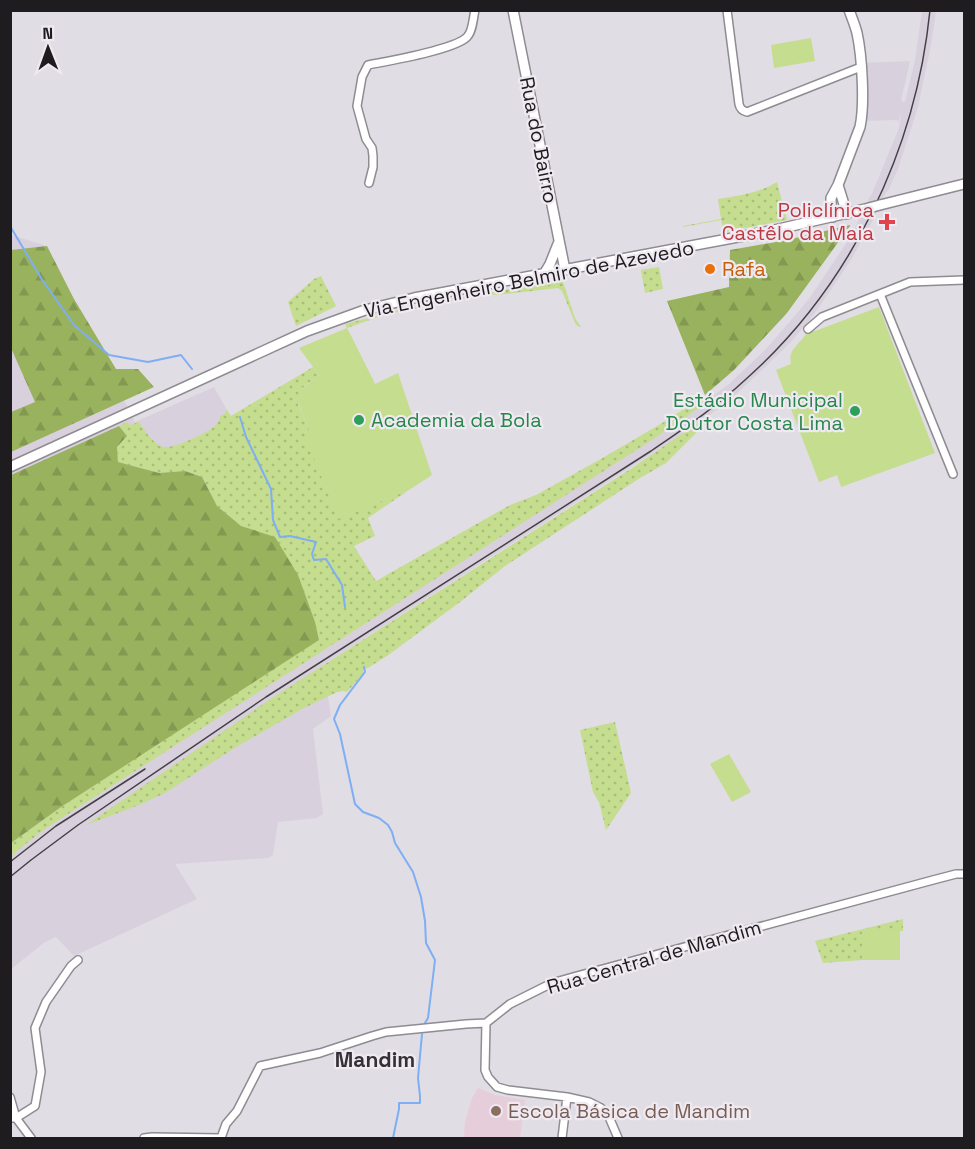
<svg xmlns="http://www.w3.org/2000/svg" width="975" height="1149" font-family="'Space Grotesk',sans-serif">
  <defs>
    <pattern id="grass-dots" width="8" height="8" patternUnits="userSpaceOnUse" patternTransform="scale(1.5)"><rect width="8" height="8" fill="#c5dd8e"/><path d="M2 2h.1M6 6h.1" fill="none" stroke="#a9bd7a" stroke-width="1.8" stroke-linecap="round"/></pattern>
    <pattern id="forest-firs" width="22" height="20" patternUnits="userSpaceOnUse" patternTransform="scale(1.5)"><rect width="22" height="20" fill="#99b25e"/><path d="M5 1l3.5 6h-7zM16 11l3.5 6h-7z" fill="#839851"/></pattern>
  </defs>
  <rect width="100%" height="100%" fill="#e1dde4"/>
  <path fill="#d9d0de" d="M922 11H936L931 45 918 107 898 169 888 191 886 192 874 218 851 260 822 303 805 326 786 347 731 399 695 426 323 665 331 716 313 729 323 814 317 818 278 822 273 855 268 858 175 864 197 899 74 956 56 937 45 942 11 969V235L47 246 135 422 214 387 232 419 321 652 679 422 729 384 766 349 809 299 851 236 870 196H871L899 128 901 115 900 116 898 123 897 120 862 121 861 63 910 61 901 101 905 102 915 60Z"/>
  <path fill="#e5cdd9" d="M478 1088 495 1095 525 1100 520 1138H464L465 1122 472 1098Z"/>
  <path fill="url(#grass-dots)" d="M777 182 787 220 724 232 721 220 683 227V226L721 219 718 199C737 196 759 193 777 182Z
    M659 267 663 289 645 293 641 270Z
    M321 276 336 306 296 326 288 302 314 279Z
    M562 279 575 318 581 327 576 325 562 291 558 288 496 295 489 294 468 298 384 315 347 328 375 384 372 386 345 324 398 310Z
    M313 367 319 375 301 389 298 404 312 436 307 438 338 518 409 490 368 518 375 536 354 546 376 581 510 505 536 495 599 460 664 422 705 395 709 400 679 422 652 440 54 823 38 834 11 856V843L61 807 319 639 275 538 241 526 217 506 202 477 185 471 159 473 118 462 117 447 127 436 119 426 127 422 130 425 139 422C144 430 155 446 164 447 173 449 210 432 216 425 219 421 219 421 220 416L226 413 225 411 227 410 231 416Z
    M711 414 705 424 666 463 640 478 505 566 460 602 387 656 366 669 365 667 363 668V674L347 692 344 691 337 692 302 709 236 747 165 793 139 805 86 825 275 696 632 468Z
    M615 722 631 793 606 830 599 802 593 792 580 730Z
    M903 919V931H862V960L823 963 815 941Z"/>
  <path fill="url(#forest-firs)" d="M850 225V226L787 313 734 370 705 395 667 301 729 287 730 250 787 240Z
    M47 246 74 299 116 369H138L154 387 11 452V412L35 402 11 348V250Z
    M119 426 127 436 117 447 118 462 159 473 185 471 202 477 217 506 241 526 275 537 298 575 315 622 319 640 61 807 11 843V475Z"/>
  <path fill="#c5dd8e" d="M811 38 815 61 774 68 771 45Z
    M879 307 935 453 841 487 837 475 819 482 776 370 791 364C787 347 804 343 808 329L815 331Z
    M347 328 375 384 398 373 432 475 409 490 338 519 306 438 311 435 297 400 299 391 319 375 299 348Z
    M729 754 751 792 732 802 710 764Z
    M900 930V960H862V931Z"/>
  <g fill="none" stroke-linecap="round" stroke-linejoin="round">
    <path stroke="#7eaef3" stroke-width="2" d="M10 226 41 278 74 325 109 355 148 362 181 355 192 369
      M240 417 246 437 271 489 273 520 280 537 290 536 316 542 312 554 314 560 326 559 342 585 345 607
      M364 667 365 672 340 705 334 719 340 734 355 804 363 812 379 818 388 825 392 832 395 843 413 872 421 897 425 921 426 943 435 960 428 1018 425 1023
      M393 1138 399 1109V1103H420V1096L418 1078 422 1034"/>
    <defs>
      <path id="street" d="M727 10 739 104C740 109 743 111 747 112L861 67
        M369 183 373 167V156L372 148 366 139 357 106 362 77 368 65C388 61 454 50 467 37 473 31 473 18 475 10
        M880 294 953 474
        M808 329 822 317 910 282 964 280
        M486 1023 485 1070 488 1077 497 1087 508 1090 567 1097 589 1102 601 1108 609 1117 618 1138
        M10 1097 16 1118 31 1138
        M10 1118H16L35 1106 41 1072 35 1028 46 1002 71 966 78 960
        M144 1138 152 1137 221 1138 226 1124 237 1111 260 1066 320 1053 372 1036 386 1032 466 1024 486 1023 510 1004 552 983 573 977 933 880 956 874H964
        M562 1138 567 1097"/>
      <path id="secondary" d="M513 10 565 270
        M838 185 847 214
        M880 205 964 184
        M833 217 831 209V198L838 185 860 127C865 104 862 56 857 33 855 25 852 18 849 10
        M544 274 550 264 558 244
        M10 467 307 331 365 310 414 298 770 231 865 209"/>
    </defs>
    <use href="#street" stroke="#8f8b92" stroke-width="10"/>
    <use href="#secondary" stroke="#8f8b92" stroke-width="12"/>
    <use href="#street" stroke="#fff" stroke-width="7"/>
    <use href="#secondary" stroke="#fff" stroke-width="9"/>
    <path stroke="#444145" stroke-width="1.5" d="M10 862 56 826 145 769
      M10 877 31 860 78 825 266 697 651 451C683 429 716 407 745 380 851 286 916 150 930 10"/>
    <defs>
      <path id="secondary-bridge" d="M865 209 880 205"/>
    </defs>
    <use href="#secondary-bridge" stroke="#8f8b92" stroke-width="12" stroke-linecap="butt"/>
    <use href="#secondary-bridge" stroke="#fff" stroke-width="9"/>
  </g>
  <path fill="#e0444e" stroke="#efeaf1" stroke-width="2" d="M884 213h6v6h6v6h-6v6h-6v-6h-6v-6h6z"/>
  <circle fill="#e8710a" stroke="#efeaf1" stroke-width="2" cx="710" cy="269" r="6"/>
  <g fill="#2e9e5b" stroke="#efeaf1" stroke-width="2">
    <circle cx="855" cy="411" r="6"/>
    <circle cx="359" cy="420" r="6"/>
  </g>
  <circle fill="#8d6e63" stroke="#efeaf1" stroke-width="2" cx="496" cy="1111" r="6"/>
  <g text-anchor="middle" stroke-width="4.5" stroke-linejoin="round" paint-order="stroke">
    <g font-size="20" fill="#1e1c1f" stroke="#efeaf1">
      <text transform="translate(539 140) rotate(79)" y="7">Rua do Bairro</text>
      <text transform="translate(529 279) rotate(-11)" y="7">Via Engenheiro Belmiro de Azevedo</text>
      <text transform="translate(654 957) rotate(-16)" y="7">Rua Central de Mandim</text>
    </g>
    <g font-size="20" fill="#be3a42" stroke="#efeaf1" text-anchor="end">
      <text x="874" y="217">Policlínica<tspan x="874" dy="23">Castêlo da Maia</tspan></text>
    </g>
    <g font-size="20" fill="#c56008" stroke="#efeaf1" text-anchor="start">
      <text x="722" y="276">Rafa</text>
    </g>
    <g font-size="20" fill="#27864d" stroke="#efeaf1" text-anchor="end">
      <text x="843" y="407">Estádio Municipal<tspan x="843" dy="23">Doutor Costa Lima</tspan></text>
      <text x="371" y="427" text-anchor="start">Academia da Bola</text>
    </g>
    <g font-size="20" fill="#785e54" stroke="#efeaf1" text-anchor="start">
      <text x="508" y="1118">Escola Básica de Mandim</text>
    </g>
    <g font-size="21" font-weight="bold" fill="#343036" stroke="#efeaf1">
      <text x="375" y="1067">Mandim</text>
    </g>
  </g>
  <rect width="975" height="1149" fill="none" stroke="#1e1c1f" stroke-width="24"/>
  <g transform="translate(48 48) rotate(359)" stroke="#efeaf1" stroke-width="4.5" paint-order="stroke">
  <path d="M0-4.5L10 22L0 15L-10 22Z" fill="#1e1c1f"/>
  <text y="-9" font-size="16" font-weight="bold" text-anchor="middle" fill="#1e1c1f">N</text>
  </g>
</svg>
